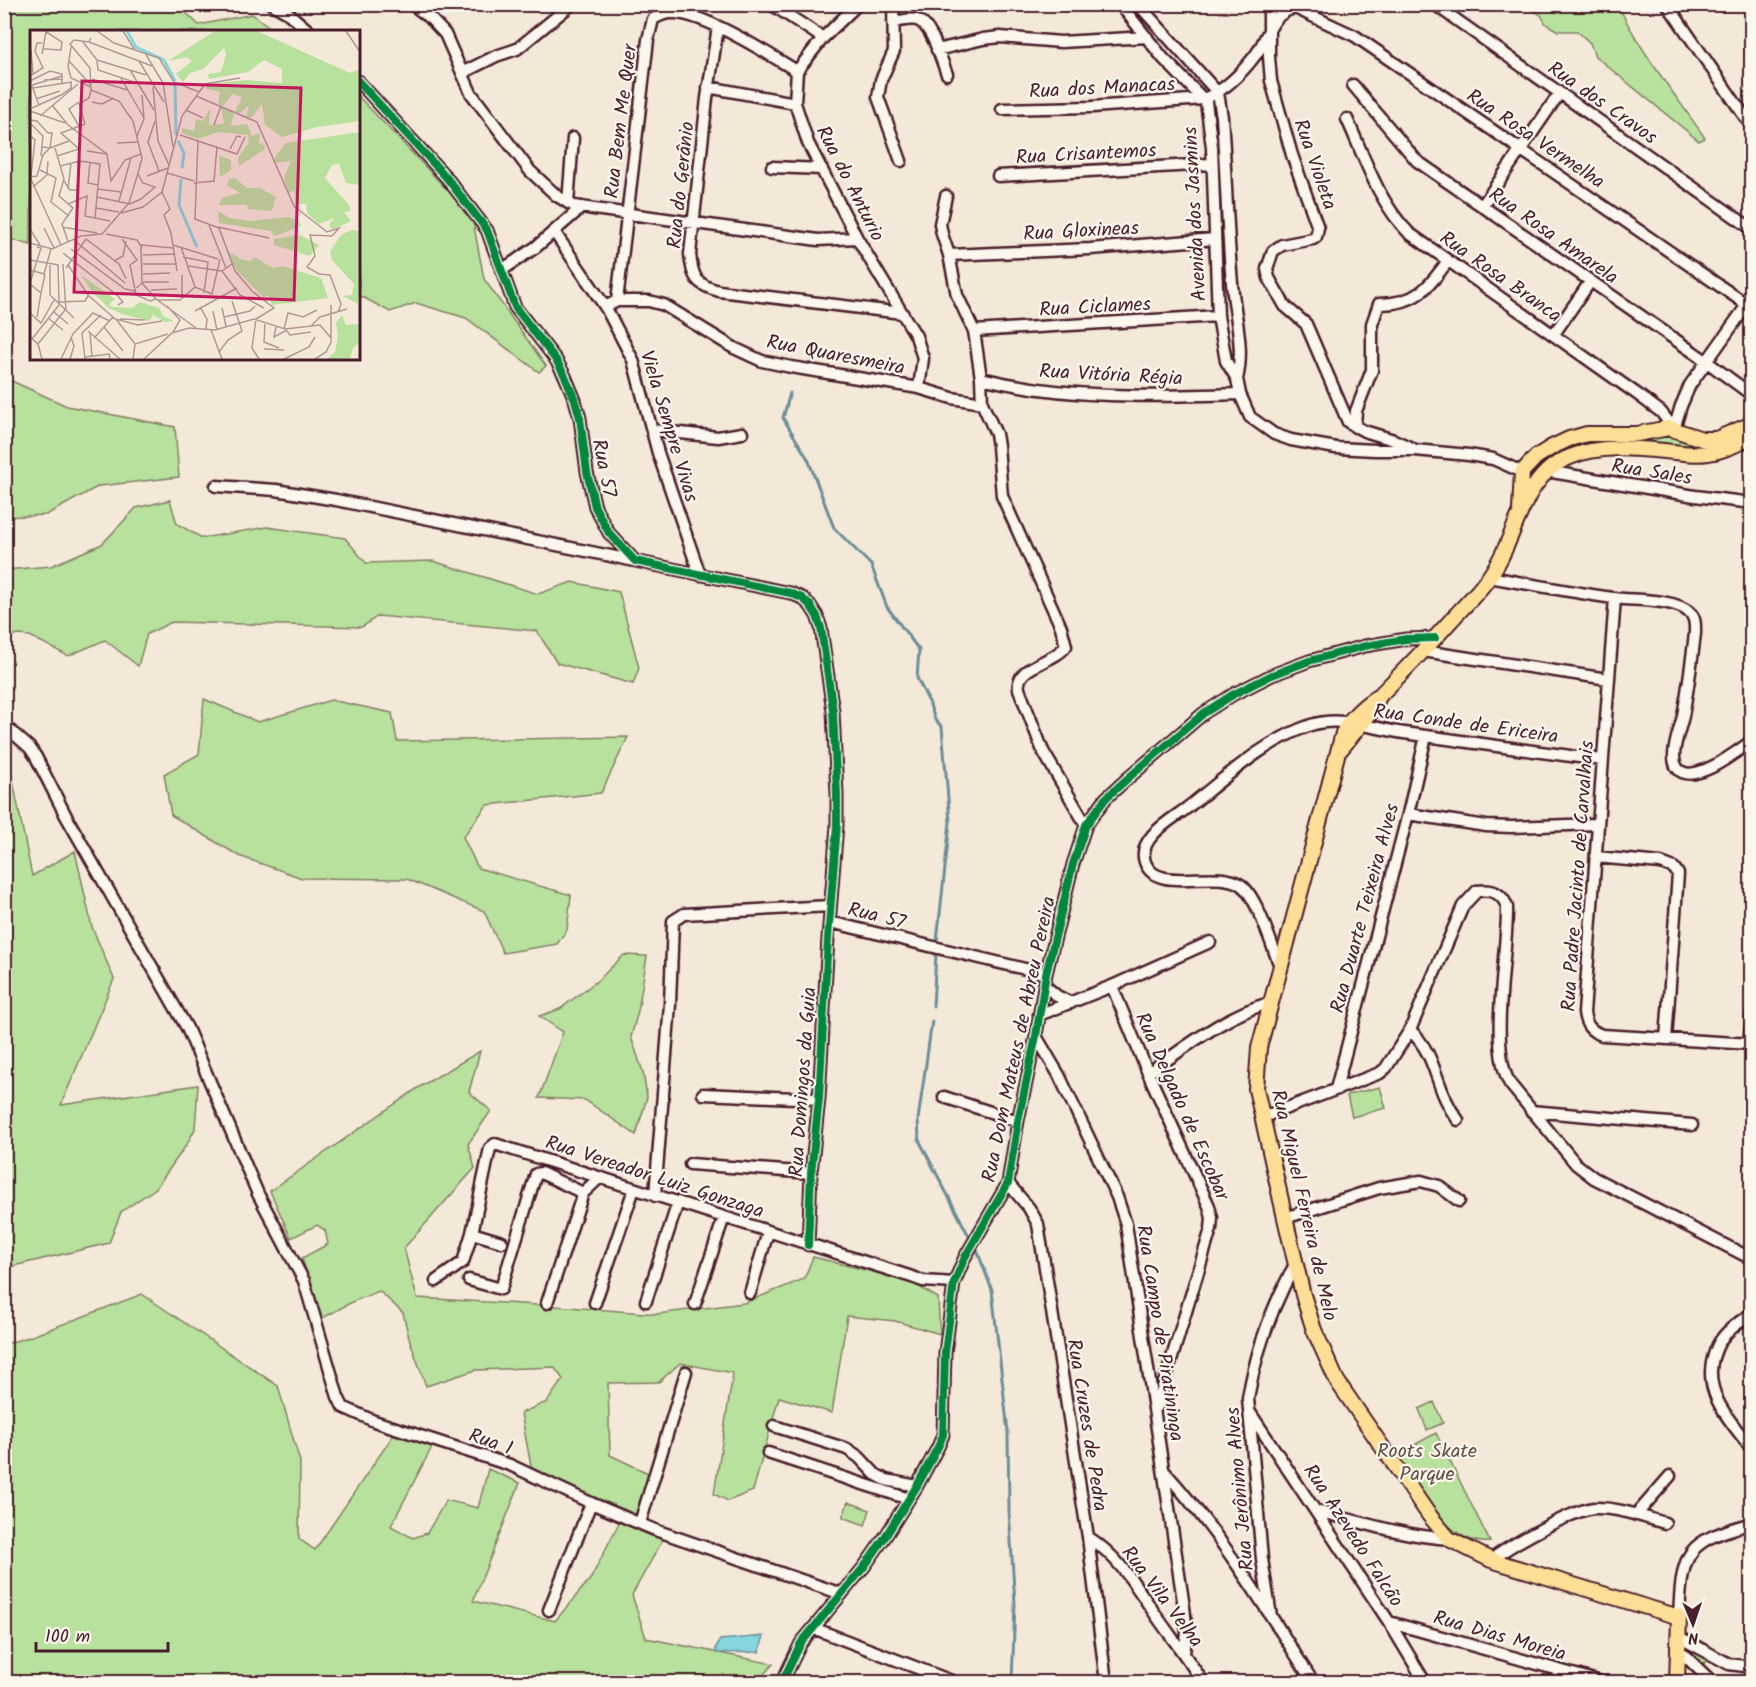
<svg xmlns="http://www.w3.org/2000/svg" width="1756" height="1687" font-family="Kalam,sans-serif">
  <rect width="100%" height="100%" fill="#f4e9d8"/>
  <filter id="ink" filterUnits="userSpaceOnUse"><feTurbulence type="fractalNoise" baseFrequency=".0167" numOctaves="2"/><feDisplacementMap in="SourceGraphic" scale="12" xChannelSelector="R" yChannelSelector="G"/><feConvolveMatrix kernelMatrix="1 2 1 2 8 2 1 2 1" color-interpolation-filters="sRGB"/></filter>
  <g filter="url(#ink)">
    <path fill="#b8e19d" stroke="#818064" stroke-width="1.5" d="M4 5H181L180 7 199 25 252 14 275 31 32 32 31 245 5 238Z
      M1525 5H1618C1641 53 1675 94 1705 138L1699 141 1595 56 1590 43 1577 31H1558L1546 24 1541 15Z
      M358 96 472 216 484 279 546 366 539 372 466 318 416 303 390 312 359 295Z
      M5 378 67 406 175 427 179 477 99 486 46 515 5 517Z
      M1663 433 1751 434 1700 450 1642 443 1643 438Z
      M1616 438 1628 443 1602 444 1524 487C1530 467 1549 450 1569 442 1580 438 1603 439 1616 438Z
      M170 500 177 524 202 538 267 527 345 538 366 563 433 561 538 594 572 582 619 592 639 668 633 684 557 663 537 631 378 616 362 627 172 622 147 634 138 666 105 640 68 656 30 636 5 634V570L51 566 102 544 136 508Z
      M204 699 258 722 331 700 392 713 397 741 628 737 601 793 487 805 463 837 478 868 571 895 567 930 557 944 503 953 484 911 407 879 302 878 239 856 171 815 164 774 199 754Z
      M4 766H10L32 876 75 851 92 927 114 979 61 1105 198 1085 195 1129 187 1144 156 1188 121 1212 109 1243 5 1268Z
      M624 955 647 956 638 1011 631 1037 643 1072 647 1097 636 1135 585 1100 539 1098 563 1032 539 1016 560 1009 598 980Z
      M480 1051 469 1092 491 1111 468 1144 475 1168 404 1248 417 1298 555 1306 657 1314 744 1303 804 1279 813 1257 909 1281 938 1298 940 1334 895 1321 847 1316 832 1413 779 1397 753 1491 728 1501 714 1494 733 1373 680 1363 659 1382 608 1383 610 1455 650 1474 635 1516 532 1471 521 1413 547 1402 563 1379 554 1367 476 1370 426 1386 409 1338 403 1313 379 1291 354 1301 321 1319 302 1258 328 1244 325 1230 317 1225 291 1238 270 1191 418 1088Z
      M1380 1087 1386 1108 1352 1117 1347 1095Z
      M142 1294 278 1386 300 1462 299 1539 315 1550 394 1434 433 1445 391 1526 413 1538 427 1533 446 1500 478 1508 488 1469 520 1483 473 1601 555 1621 591 1578 620 1521 663 1539 632 1595 646 1638 773 1664 757 1682H5V1344L32 1336Z
      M1434 1402 1443 1423 1427 1430 1419 1409Z
      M1436 1433 1490 1542C1448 1547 1417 1485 1396 1455Z
      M848 1502 870 1510 865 1525 843 1517Z
      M1684 1644 1709 1659 1702 1665 1684 1650Z"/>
    <path fill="#85d6de" stroke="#6d8d96" stroke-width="1.5" d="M764 1636 759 1652 716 1653V1647L720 1640Z"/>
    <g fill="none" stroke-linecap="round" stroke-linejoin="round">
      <path stroke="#6d8d96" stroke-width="3" d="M790 393 783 418 808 459 834 528 871 565 887 607 919 650 917 678 929 702 935 720 942 727 950 822 937 941
        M933 1006 936 955
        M932 1021 918 1120 919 1140 969 1236
        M977 1250 992 1290 1008 1432 1009 1510 1015 1604 1012 1682"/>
      <defs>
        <path id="minor" d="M272 4 288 13 310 32
          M412 4 430 18 445 34 471 93 530 171 557 196 574 206 594 209 818 240 857 238
          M771 4 823 38
          M858 4 823 38 797 71 795 103 808 143 857 238 916 336 923 358 919 388
          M893 4 894 51 881 80 878 97 901 161
          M1120 4 1163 58 1206 102 1212 147 1218 316 1226 361 1237 379 1240 394 1250 417 1274 434 1291 440 1336 448 1375 450H1415L1469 455 1493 459 1522 472
          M1138 4 1218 93 1222 117C1226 172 1227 228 1232 283 1234 315 1245 346 1237 379
          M1267 4 1269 14V57L1271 81 1292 155 1318 228 1316 237 1313 239 1282 245 1273 251 1267 269 1269 278 1285 306 1306 324 1348 422 1364 431 1394 440 1412 448
          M1434 4 1752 229
          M1667 4 1752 127
          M893 22C901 21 910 18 917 20 932 25 941 60 947 74
          M718 27 707 98 690 254C692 277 696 285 719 291L902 313
          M937 50 983 39 1000 37 1061 42 1147 37
          M462 73 496 56 517 49 572 4
          M358 81 446 177 487 230 515 307 556 360 565 376 575 400 580 418 587 472 595 507 609 533 635 561 790 593 802 598 810 605 817 616 821 628 833 711 837 794V825L828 938 819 1099 811 1173 808 1245
          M1353 85 1417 161 1699 356 1752 395
          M708 87 795 103
          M1002 109 1092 107 1204 99C1226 90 1243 72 1257 53 1269 35 1271 13 1295 8L1355 36 1752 308
          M1347 119C1365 158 1378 202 1409 233L1637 394 1661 412 1674 429
          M772 167 822 169
          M998 176 1212 164
          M946 196 940 224 942 234 949 255 957 295 974 331 981 378 982 403 996 434 998 446 1002 496 1061 627 1066 646C1054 663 1015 665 1019 689L1043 751 1086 825
          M568 203 573 138
          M1482 206 1559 94
          M555 233 606 308 633 360 658 453 700 575
          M949 255 1090 249 1215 239
          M502 270 536 247 582 207
          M617 301H649L664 305 734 348 762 361 791 367 919 388 952 398 982 403
          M605 307 617 301 648 40 653 19C659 16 664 13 671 13 702 11 768 54 797 71
          M974 331 1218 316
          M1554 334 1590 282
          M981 378C1066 399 1153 397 1240 394
          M1355 427 1356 411 1372 370V324L1379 304C1416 304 1427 289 1448 261
          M1674 429 1681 406 1690 385 1752 298
          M652 430 718 437 742 433
          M1546 471 1695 496 1752 503
          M216 486 276 490 336 500 635 561
          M1489 577C1530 584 1571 592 1613 598 1633 601 1673 598 1689 612 1696 617 1695 626 1695 633 1692 661 1688 688 1683 716 1680 729 1674 743 1674 756 1674 762 1676 769 1682 772 1700 781 1737 751 1752 741
          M1615 598 1584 1013C1586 1025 1590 1031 1602 1035L1752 1044
          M1423 651 1608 679
          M4 725 30 748 36 757 66 816 187 1028 258 1194 304 1281 338 1397 343 1407 374 1421 510 1465 591 1503 655 1530 842 1594
          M1408 814 1486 826 1511 827 1598 824
          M1596 857 1661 863 1674 868 1678 874 1666 1039
          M830 922 1046 974
          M1280 966C1272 947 1257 896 1241 885 1217 867 1156 895 1145 862 1137 838 1171 820 1187 808 1225 778 1264 741 1311 725 1341 715 1374 729 1404 733 1470 742 1536 752 1602 760
          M1044 985 1057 996 1071 1003
          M1112 986 1148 1073 1209 1206 1212 1218 1211 1229 1157 1407
          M1039 1015 1112 986 1210 942
          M1410 1030C1439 1057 1434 1089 1458 1120
          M1036 1036 1059 1075 1117 1197 1126 1224 1184 1607 1187 1633 1184 1653
          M1749 1045 1752 1014
          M1148 1073C1185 1048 1228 1013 1270 1003
          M1336 1089 1408 814 1426 736
          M703 1094 819 1099
          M944 1097 1018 1121
          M1531 1111 1692 1125
          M1263 1117 1380 1073 1386 1068 1410 1030 1463 906 1477 891C1491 889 1502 892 1507 907 1508 954 1488 1046 1510 1084L1576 1164 1594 1178 1752 1259
          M690 1164 811 1173
          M1008 1183 1029 1208 1038 1224 1088 1537 1106 1682
          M655 1196 670 1004 673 921 684 914 830 906
          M1285 1218 1379 1188 1421 1181 1439 1186 1459 1201
          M472 1233 502 1242
          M469 1280 501 1289 536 1174 541 1173 583 1193
          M436 1281 463 1262 472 1233 490 1148 495 1144 912 1277 923 1281 954 1283
          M750 1293 768 1232
          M646 1301 678 1202
          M547 1303 583 1193 599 1178
          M595 1303 634 1189
          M695 1304 724 1217
          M1752 1313C1742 1320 1731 1327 1723 1337 1718 1343 1715 1351 1713 1358 1703 1394 1731 1422 1752 1449
          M1249 1411 1389 1622 1425 1682
          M774 1426 847 1449 859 1457 875 1474 886 1480 917 1486
          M768 1453 909 1499
          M1164 1471C1222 1535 1267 1610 1313 1682
          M1317 1511C1360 1522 1404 1536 1449 1539
          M1636 1515 1670 1476
          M640 1523 686 1372
          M1088 1537C1121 1558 1138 1590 1160 1621 1175 1642 1189 1661 1203 1682
          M1491 1560C1509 1546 1575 1508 1596 1508 1620 1508 1643 1517 1665 1523
          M549 1610 591 1503
          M1271 1616 1262 1559 1248 1398C1256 1351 1273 1304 1296 1263
          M1679 1617C1682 1549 1686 1542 1752 1523
          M1389 1622 1601 1682
          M813 1628 954 1682
          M1679 1637 1729 1664 1752 1667
          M1678 1649 1712 1682
          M782 1682 801 1643 864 1567 885 1537 917 1486 938 1447 943 1435 945 1353 954 1283 965 1257 1008 1183 1018 1121 1036 1036 1046 974 1073 864 1086 825 1106 798 1127 779 1204 713 1234 694 1272 675 1309 661 1365 646 1406 639 1435 638"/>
        <path id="major" d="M1520 510 1522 472 1536 457 1552 447 1569 439 1587 434H1637L1669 428 1702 439H1716L1752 424
          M1380 695C1364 705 1351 716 1343 733L1259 1048 1256 1089 1285 1218 1303 1295 1314 1330 1337 1381 1429 1515 1449 1539 1491 1560 1679 1617 1677 1682
          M1340 750 1371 712 1380 695C1406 669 1431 643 1455 616 1472 598 1489 581 1500 559 1519 523 1527 473 1570 457 1599 445 1633 448 1664 451 1682 453 1701 456 1718 451 1730 448 1741 442 1752 437"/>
      </defs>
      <use href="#minor" stroke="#4a1f2b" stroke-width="15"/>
      <use href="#major" stroke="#4a1f2b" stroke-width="18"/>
      <use href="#minor" stroke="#fbf7ec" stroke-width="10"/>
      <use href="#major" stroke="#fdde96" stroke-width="14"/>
      <defs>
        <path id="cycleway" d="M358 81 446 177 487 230 515 307 556 360 565 376 575 400 580 418 587 472 595 507 609 533 635 561 790 593 802 598 810 605 817 616 821 628 833 711 837 794V825L828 938 819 1099 811 1173 808 1245
          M782 1682 801 1643 864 1567 885 1537 917 1486 938 1447 943 1435 945 1353 954 1283 965 1257 1008 1183 1018 1121 1036 1036 1046 974 1073 864 1086 825 1106 798 1127 779 1204 713 1234 694 1272 675 1309 661 1365 646 1406 639 1435 638"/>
      </defs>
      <use href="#cycleway" stroke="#fbf7ec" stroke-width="11"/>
      <use href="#cycleway" stroke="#00873e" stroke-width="8"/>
    </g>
  </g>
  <g text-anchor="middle" stroke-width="4.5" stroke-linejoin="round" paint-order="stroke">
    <g font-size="20" fill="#4a1f2b" stroke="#fbf7ec">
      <text transform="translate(1102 87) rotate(-3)" y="7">Rua dos Manacas</text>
      <text transform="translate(1603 102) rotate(35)" y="7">Rua dos Cravos</text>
      <text transform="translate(620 121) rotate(-83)" y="7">Rua Bem Me Quer</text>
      <text transform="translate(1536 138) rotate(34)" y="7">Rua Rosa Vermelha</text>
      <text transform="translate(1086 153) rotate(-3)" y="7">Rua Crisantemos</text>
      <text transform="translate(1316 164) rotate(71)" y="7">Rua Violeta</text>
      <text transform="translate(851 183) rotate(63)" y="7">Rua do Anturio</text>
      <text transform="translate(680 185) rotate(-84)" y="7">Rua do Gerânio</text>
      <text transform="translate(1194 214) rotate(-93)" y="7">Avenida dos Jasmins</text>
      <text transform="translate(1081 230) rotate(-3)" y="7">Rua Gloxineas</text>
      <text transform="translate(1554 235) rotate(35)" y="7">Rua Rosa Amarela</text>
      <text transform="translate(1501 276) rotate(35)" y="7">Rua Rosa Branca</text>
      <text transform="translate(1095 306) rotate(-3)" y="7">Rua Ciclames</text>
      <text transform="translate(836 354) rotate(11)" y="7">Rua Quaresmeira</text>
      <text transform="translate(1111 374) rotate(3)" y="7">Rua Vitória Régia</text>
      <text transform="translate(670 426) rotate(73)" y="7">Viela Sempre Vivas</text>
      <text transform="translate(605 468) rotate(79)" y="7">Rua 57</text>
      <text transform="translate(1652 471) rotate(9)" y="7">Rua Sales</text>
      <text transform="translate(1466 723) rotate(8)" y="7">Rua Conde de Ericeira</text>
      <text transform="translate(1577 876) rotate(-86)" y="7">Rua Padre Jacinto de Carvalhais</text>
      <text transform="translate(1364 908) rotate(-75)" y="7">Rua Duarte Teixeira Alves</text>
      <text transform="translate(877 915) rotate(14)" y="7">Rua 57</text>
      <text transform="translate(1018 1039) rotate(-78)" y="7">Rua Dom Mateus de Abreu Pereira</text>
      <text transform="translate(802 1082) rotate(-86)" y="7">Rua Domingos da Guia</text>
      <text transform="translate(1183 1106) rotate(66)" y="7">Rua Delgado de Escobar</text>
      <text transform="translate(655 1176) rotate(18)" y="7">Rua Vereador Luiz Gonzaga</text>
      <text transform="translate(1305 1205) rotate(77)" y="7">Rua Miguel Ferreira de Melo</text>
      <text transform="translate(1161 1333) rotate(81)" y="7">Rua Campo de Piratininga</text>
      <text transform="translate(1088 1425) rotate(81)" y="7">Rua Cruzes de Pedra</text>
      <text transform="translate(491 1441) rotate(19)" y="7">Rua 1</text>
      <text transform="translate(1239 1489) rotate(-95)" y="7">Rua Jerônimo Alves</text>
      <text transform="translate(1354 1535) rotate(57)" y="7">Rua Azevedo Falcão</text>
      <text transform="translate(1163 1596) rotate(53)" y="7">Rua Vila Velha</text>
      <text transform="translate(1500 1635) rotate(16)" y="7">Rua Dias Moreia</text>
    </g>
    <g font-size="20" fill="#665048" stroke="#fbf7ec">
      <text x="1427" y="1457">Roots Skate<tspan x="1427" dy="23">Parque</tspan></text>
    </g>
  </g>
  <g transform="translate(30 30)">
    <rect width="330" height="330" fill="#f4e9d8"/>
    <path d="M185 1H227L320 43 330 39V91L287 97 252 107 235 95 232 74 221 88 216 87 219 75 209 84 205 82 212 67 202 64 193 76 188 74 190 62 175 58 178 54 216 50 252 53V39L234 30 218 42 179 49 178 44 191 42 196 24 194 18 173 39 160 43 153 52 146 44 162 31 157 27 138 31ZM191 77 204 83 201 96 217 94 222 106 230 103 229 114 233 113 235 119 209 136 208 128 219 112 218 105 188 102 168 109 152 103V98L164 101 166 89 173 91 180 79 179 95 194 94ZM330 102 329 155 316 153 309 134 302 135 295 148 319 175 320 181 314 182 321 191 302 200 299 195 304 188 289 194 277 183 276 174H266L264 160 258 163 254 147 261 131 244 133 245 127 256 113ZM189 125 201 130V140L190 147ZM205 148 217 158H230L246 167 242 181 218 179 217 175H189L192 168 210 163 197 155 199 149ZM188 181 200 188 219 191 259 187 269 191 271 196 245 206 241 201 189 193ZM322 200 330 201 328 274 313 266 322 265 324 254 302 230 300 222 311 205ZM270 205 289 215 280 226 244 215V209ZM197 221 213 230 221 231 224 227 243 238 253 236 291 248 298 268 242 275 239 266 233 267 206 240ZM51 245 85 269 79 274 82 277 102 278 110 272 129 278 133 286 144 291 135 292 123 285 119 291 92 284 79 278 63 263ZM312 285 316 295 330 294V312L323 318 320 329H297L305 322 308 305 306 293Z" fill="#b8e19d"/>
    <path fill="none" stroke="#85d6de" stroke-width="3" d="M97 1 106 17 134 30 145 51M145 53 146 105M148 111 154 123 152 138M151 149 149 175 167 217"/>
    <path fill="none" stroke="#b09893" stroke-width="1.5" d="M67 1 84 13 129 28 144 52 169 62M93 1 105 20M316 1 330 22M53 12 67 30 116 45M59 12 122 36M41 17 38 37 41 48 61 57M14 19 31 20 32 12 15 1M1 20 3 44M115 23 133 53 143 117M12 24 16 2M67 30 68 40 107 53M39 31 61 55M109 31 134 72M100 40 124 80M0 46 13 38 5 21 7 13H12M91 48 114 88M62 49 97 60M14 50 32 49M0 51 20 41 32 44V54M2 55 32 46M2 56 9 75M123 57 128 111 139 135M3 58 42 52M166 66 227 92 264 176 297 202 309 198 302 206 280 205 285 226 277 237 289 244 300 245 311 274 308 282M6 69 30 61M49 72 39 79 50 98M62 72 72 74 84 68M22 75 38 95 77 124 81 151 95 130 111 124M2 78 31 65 41 58V53M156 80 173 88M0 81 35 93M10 86 48 54M0 90 7 91 18 103M125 91 118 112 129 141M0 93 13 106 11 126M184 95 191 76M0 105 5 110 1 146M150 105 207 124 215 107M107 106 114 89 112 65M168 110 165 189 189 198 205 241 223 262 244 278 226 289M87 113 108 112M12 117 20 118 22 103H18M25 118 34 149 29 166 43 178 32 194 38 211M200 119 207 106 211 107M57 121 77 124M27 126 49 119 31 103 55 94 49 74 59 68 61 60M60 132 58 153 68 155M30 136 50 131 70 134 65 188M10 140 26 148 21 172 39 186M137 143 164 151M117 146 138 138M0 147 31 215M0 147 7 146 13 125 20 118 39 111M34 151 40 160H47L50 131M164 153 184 151 187 117M3 157 17 145 18 131M38 159 41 133M68 159 91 162M132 162 140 179 134 185 141 203 147 241M67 167 100 174 111 169 125 157 113 153 108 144M89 171 101 128M38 174 57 166 55 186 80 191M66 178 89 182M91 183 113 177 132 162 152 86 175 54 210 48M179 195 196 238M32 197 67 203M188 197 239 208M14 198 24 218M0 199 10 215M76 204 107 210 112 218M92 209 107 230 100 235 106 265 120 271 126 269M44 210 95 253M0 213 22 219 51 206 72 204 99 173 108 143 112 128 103 91 89 71 61 60 60 38 40 14 44 10 59 12 61 8M111 215 143 218M143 215 188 229M111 217 112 253 126 269 166 298M41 219 95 259 105 261M33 223 88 266 93 272 88 275M113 225 144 224M153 227 178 232 174 263M0 230 29 235M84 231 93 226 96 211M33 234 36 281M113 234H146M20 235V265L44 288M28 235 29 273M38 235 58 265 84 288M158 236 192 241 202 234M36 238 56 209 89 234 96 249M0 240 14 244 21 219M192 241 210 265 234 278M113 244 140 243M152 245V268M0 253 11 218 7 217M0 254 11 263 7 287M165 257 182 264 190 229M106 258 114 252H139M121 260 147 259M11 263 15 244M128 270H150L165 257 151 217M29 272 55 271 58 266M137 276 150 290 143 302M170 277 177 289 176 299M192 278 196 296M23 281 38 294M165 281 207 258M183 281 187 300M0 283 11 293 24 270M194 287 220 281 225 276M18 288 33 300M86 289 105 314M90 289 115 290M226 289 222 318 229 329M235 292 234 312 249 318M281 296 290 287 317 279M74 297 93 321M246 297 244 307 257 300M254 299 258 283 273 287 287 280M181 300 192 329M58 301 90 329M257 301 260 305 281 302M60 303 62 326M0 307 8 314 12 329M65 307 82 288 108 295 132 291M2 309 29 275M8 314 35 280M234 319 254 320M189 322 198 310 212 301 202 271M55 327 79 324 80 329M31 329 43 304 63 283 80 291M40 329 44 316 41 307M55 329 52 303 71 285M103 329 105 314 138 304M114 329 142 303 159 298 185 300 224 289 255 299 290 295 301 308M254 329 279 317 285 307M285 329 296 322 301 312V275"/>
    <path fill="#c2185b" fill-opacity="0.15" stroke="#c2185b" stroke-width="3" d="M52 51 271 58 264 270 44 262Z"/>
    <rect width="330" height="330" fill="none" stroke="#4a1f2b" stroke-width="3"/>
  </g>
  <rect width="1756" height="1687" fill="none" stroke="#fbf7ec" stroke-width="24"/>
  <rect x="12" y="12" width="1732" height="1663" fill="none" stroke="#4a1f2b" stroke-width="2" filter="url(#ink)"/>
  <g transform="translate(1693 1624) rotate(178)" stroke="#fbf7ec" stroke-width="4.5" paint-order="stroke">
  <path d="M0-4.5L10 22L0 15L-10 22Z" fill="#4a1f2b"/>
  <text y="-9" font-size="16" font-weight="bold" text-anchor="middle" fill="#4a1f2b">N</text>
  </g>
  <path d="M36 1642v9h132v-9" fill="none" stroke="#4a1f2b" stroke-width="3"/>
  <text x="45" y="1642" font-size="18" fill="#4a1f2b" stroke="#fbf7ec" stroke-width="4.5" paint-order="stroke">100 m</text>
</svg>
